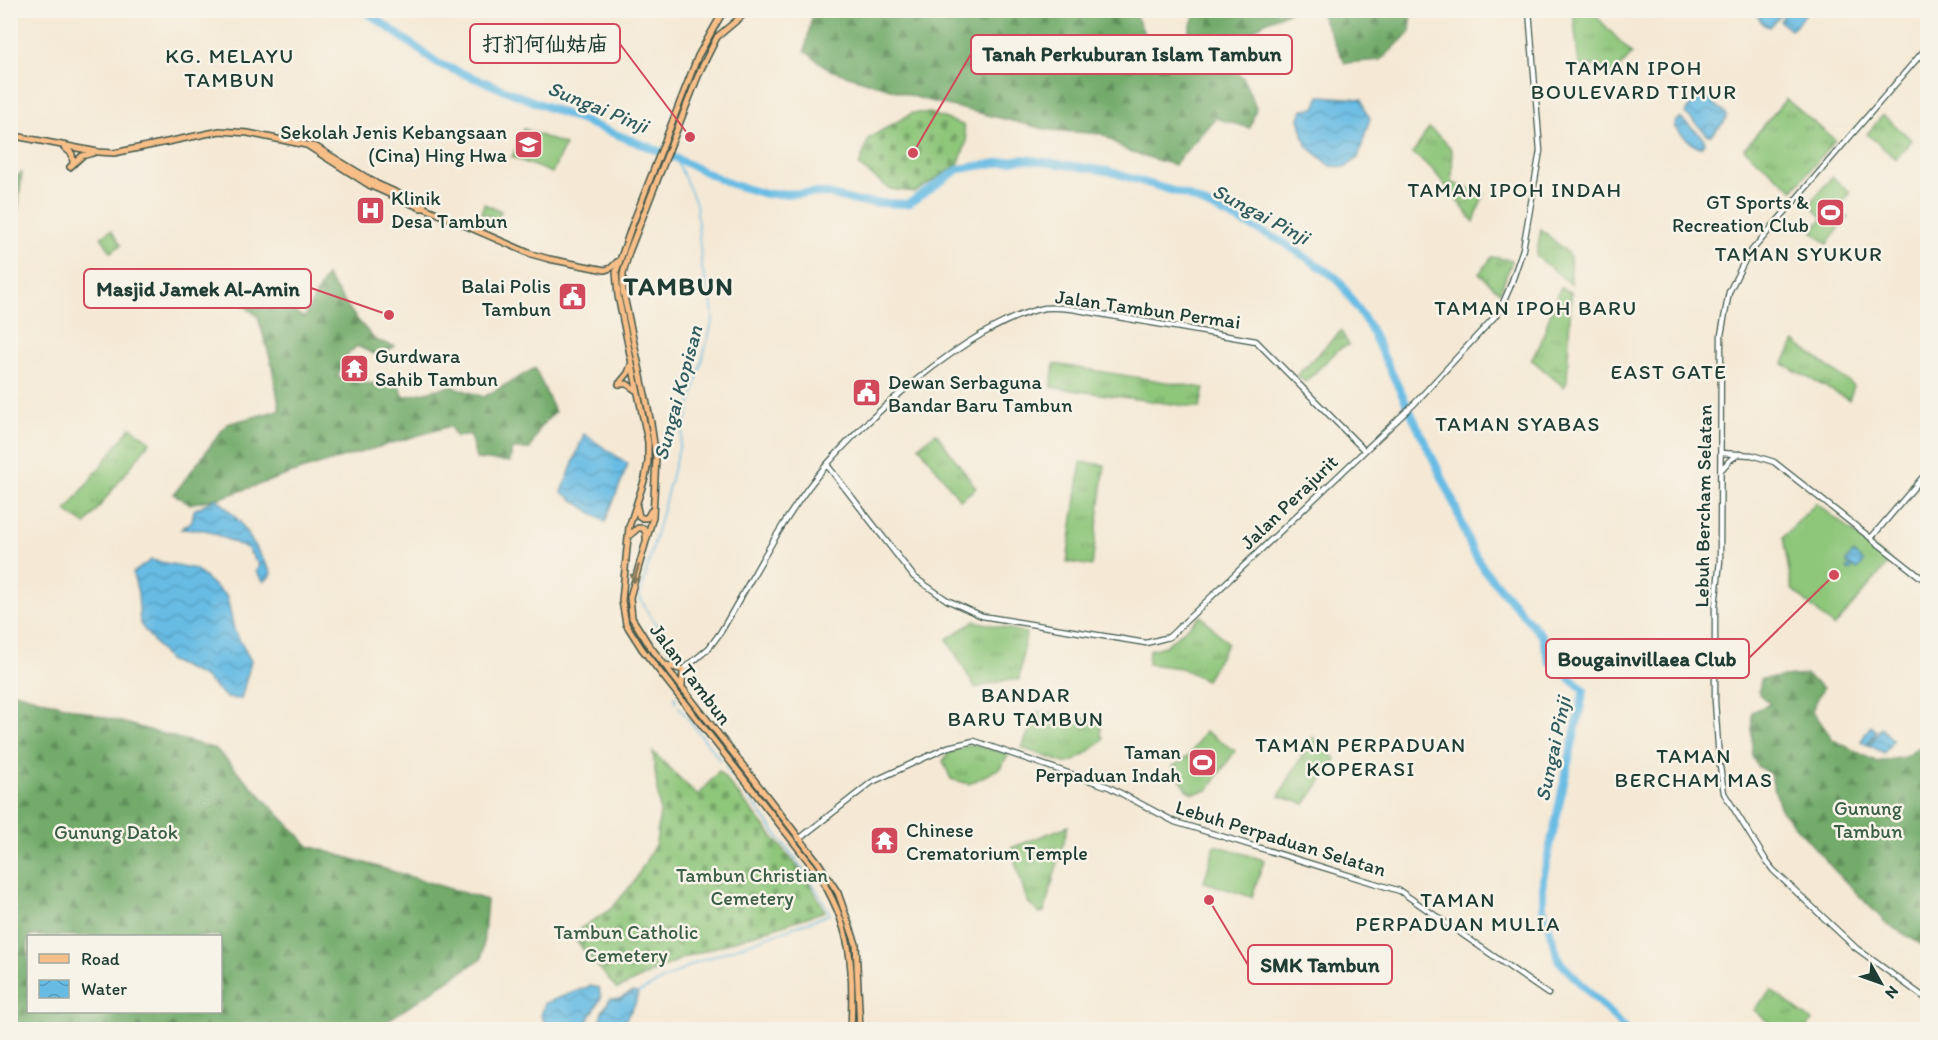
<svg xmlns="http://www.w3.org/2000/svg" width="1938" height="1040" font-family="Itim,'LXGW WenKai TC',sans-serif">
  <defs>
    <pattern id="grass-tufts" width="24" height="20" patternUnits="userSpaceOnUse" patternTransform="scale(1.5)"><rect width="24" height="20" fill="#8ec67a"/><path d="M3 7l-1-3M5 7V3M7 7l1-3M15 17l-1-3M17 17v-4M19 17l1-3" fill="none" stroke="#73a265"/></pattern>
    <pattern id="forest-firs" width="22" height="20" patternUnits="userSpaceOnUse" patternTransform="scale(1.5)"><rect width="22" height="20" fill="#72ab6a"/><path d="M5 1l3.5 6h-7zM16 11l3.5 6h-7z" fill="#5d8c58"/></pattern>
    <pattern id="cemetery-stones" width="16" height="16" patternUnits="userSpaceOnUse" patternTransform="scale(1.5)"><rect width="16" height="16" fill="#8ec67a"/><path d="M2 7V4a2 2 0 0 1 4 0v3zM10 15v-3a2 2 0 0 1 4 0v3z" fill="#73a265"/></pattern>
    <pattern id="water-waves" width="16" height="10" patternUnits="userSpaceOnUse" patternTransform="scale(1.5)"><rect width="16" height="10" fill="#68bce4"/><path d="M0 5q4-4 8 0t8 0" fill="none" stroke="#559aba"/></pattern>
  </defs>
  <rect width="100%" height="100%" fill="#f7f3e8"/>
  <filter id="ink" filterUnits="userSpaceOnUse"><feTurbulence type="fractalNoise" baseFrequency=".0167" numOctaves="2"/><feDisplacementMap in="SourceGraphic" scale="12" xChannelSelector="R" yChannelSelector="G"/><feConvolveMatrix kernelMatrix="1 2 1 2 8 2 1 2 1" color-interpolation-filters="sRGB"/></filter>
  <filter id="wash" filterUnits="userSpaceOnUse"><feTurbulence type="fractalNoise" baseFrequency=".008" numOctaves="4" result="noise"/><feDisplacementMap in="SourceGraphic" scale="24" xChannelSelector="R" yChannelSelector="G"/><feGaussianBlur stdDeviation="1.35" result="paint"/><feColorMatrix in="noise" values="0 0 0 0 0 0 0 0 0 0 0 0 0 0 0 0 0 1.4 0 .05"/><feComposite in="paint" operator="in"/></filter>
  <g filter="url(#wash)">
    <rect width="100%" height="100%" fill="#f5e9d5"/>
    <path fill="url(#grass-tufts)" stroke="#568257" stroke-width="1.5" d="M1573 11H1594L1596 16 1632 54 1611 77 1592 65 1579 67Z
      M1786 99 1835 140 1793 190 1744 149Z
      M1883 115 1912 140 1896 159 1867 134Z
      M1429 128C1458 151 1452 147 1452 183L1484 193 1474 222 1433 170 1413 153Z
      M1541 229 1570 255 1571 284 1536 256Z
      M1492 257 1512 260 1500 292 1479 274Z
      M1561 288 1571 292 1567 382 1564 387 1531 359 1540 345 1557 294Z
      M1341 331 1349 345 1340 348 1305 382 1297 375Z
      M1795 342 1854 386 1849 400 1783 364Z
      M1054 364 1204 388 1200 408 1051 387Z
      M131 427 150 442 85 525 66 511Z
      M936 433 976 488 960 500 919 446Z
      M1081 462 1105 465 1092 566 1067 562Z
      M1201 616 1228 643 1206 680 1181 668 1148 664 1149 650 1165 646Z
      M975 621 1026 633 1019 680 1010 679 975 688 947 639Z
      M1037 711 1101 721V734L1104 739C1092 748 1079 763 1064 763L1022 748Z
      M1313 737 1336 759 1305 804 1279 796Z
      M971 744 1009 754 1000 768 969 784 951 779 943 761 948 753Z
      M1068 826 1044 912 1039 913 1027 901 1011 848Z
      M1771 990 1812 1021 1806 1029H1776L1754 1010Z"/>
    <path fill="url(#forest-firs)" stroke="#48744f" stroke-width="1.5" fill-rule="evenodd" d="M1233 11H1291L1265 22 1221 56 1243 78 1256 108 1250 128 1215 118 1174 165 1129 152 1102 134 1049 130 922 99 830 70 805 51 813 11H1134L1147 40 1164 52 1186 40 1195 13H1228Z
      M1319 11H1412L1410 32 1381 60 1345 63Z
      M22 172 18 209 11 218V180Z
      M326 276 355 317 375 340 394 346 381 357 357 346 347 355 337 377C358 385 375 385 397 381L404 397 451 386 484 397 535 368 555 412 540 427 530 449H512L510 462 476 459 470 434 456 437 450 426 304 469 223 497 189 504 174 494 227 424 280 410 271 361 258 317 233 296 246 280 304 318Z
      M1806 675 1823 688 1812 710 1833 740 1877 762 1905 757 1927 742V945L1924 946 1887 924 1837 873 1781 810 1770 774 1757 766 1752 755V712L1770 704 1759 694 1761 679Z
      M11 691 216 749 309 846 487 900 482 958 375 1029H11ZM220 936V1012H28V936Z"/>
    <path fill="url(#cemetery-stones)" stroke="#568257" stroke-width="1.5" d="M912 113H930L963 125 967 141 958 165 915 192 890 189 859 166 869 138Z
      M653 752 698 796 719 771 806 877 825 911 685 957 617 989 571 935 611 909 634 882 656 843 660 812Z"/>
    <path fill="#8ec67a" stroke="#568257" stroke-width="1.5" d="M524 129 565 145 552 173 512 157Z
      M1832 177 1850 192 1837 208 1848 217 1827 244 1812 231 1823 218 1809 204Z
      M484 204 501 211 498 219 481 213Z
      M111 230 121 245 111 252 101 237Z
      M1816 503 1890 561 1834 627 1792 589 1783 537Z
      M1205 731 1235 751 1208 790 1193 793 1187 790 1186 787 1172 767 1189 756Z
      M1215 845 1264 860 1252 897 1204 882Z"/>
    <path fill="url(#water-waves)" stroke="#447c8c" stroke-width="1.5" d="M1767 11V10L1784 11 1770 27 1764 25 1758 17Z
      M1787 11H1805L1806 13 1794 28 1790 30 1780 21Z
      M1703 94 1727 115 1725 121 1711 135H1708L1685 113 1696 96Z
      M1320 96 1362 99 1365 111 1370 118 1358 158 1346 167 1331 166 1306 145 1299 118 1303 109 1315 108Z
      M1680 118 1704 138 1705 143 1701 147 1695 146 1675 128V122Z
      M584 434 628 464 605 522 562 492Z
      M217 498 240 522 272 574 264 582 256 572 259 565 247 548 206 530 181 529 192 521 194 510Z
      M1853 553 1864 562 1857 570 1850 565 1852 569 1849 571 1847 568 1850 566 1846 562Z
      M151 560 195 569 227 597 234 630 251 661 241 699 227 698 204 677 168 660 140 624 138 593 133 573Z
      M1872 726 1876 731 1867 745 1861 741 1870 727Z
      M1881 728 1893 740 1884 753 1869 745Z
      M590 986 599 988 601 998 583 1029H549L541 1016 545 1003Z
      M632 992 638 993 635 1004 622 1025 623 1029H612L599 1025 602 1012 610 999H619Z"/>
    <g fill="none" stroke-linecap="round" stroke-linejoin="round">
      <path stroke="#68bce4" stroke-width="1.5" d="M660 631C655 622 642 605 640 596L713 319 712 305 702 269 696 203 676 159
        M663 641 678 663
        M674 696 676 702
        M679 707 721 761
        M638 993 697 962 830 914 811 880 725 766"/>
      <path stroke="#68bce4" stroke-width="8" d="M364 10 439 64 671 156 731 184 765 194 824 193 859 202 908 204 959 169 1023 159 1108 171 1186 195 1283 242 1338 279 1369 326 1451 496 1472 550 1486 572 1542 636 1549 661 1584 690 1543 879V908L1559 961 1626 1030"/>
    </g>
  </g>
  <g filter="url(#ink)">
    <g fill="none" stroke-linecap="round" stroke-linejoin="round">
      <defs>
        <path id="minor" d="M1928 46 1747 256 1729 292 1721 335 1720 561 1715 606V701L1719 760 1724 793 1767 862 1773 870 1856 948 1928 1000
          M1721 453 1752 455 1774 462 1928 583
          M827 465 914 577 947 600 982 616 1146 643 1169 637 1415 403 1499 312 1510 287 1523 249 1540 151 1529 10
          M1721 470 1730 460 1739 454
          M1871 538 1928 471
          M683 670 709 648 720 633C749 585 774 534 808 488 851 429 972 321 1045 308 1054 307 1063 308 1072 309L1256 341 1364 450
          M799 839 872 782 948 747 974 741 1109 787 1175 822 1400 891 1548 994"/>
        <path id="major" d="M724 10 698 56 631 228 616 272 618 296 648 442V462L645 478 629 527 622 601 626 624 642 649 817 872C852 926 854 967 851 1030
          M749 10 717 37 700 71 629 252 623 274V291L651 423 656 458 653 517 630 597 632 618 649 645 818 862 838 893 856 944 860 1030
          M10 135 98 152 114 153 220 131 248 133 316 147 377 184 422 204 425 208 531 254 549 259 605 270 611 268 617 262
          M308 146 369 185 421 208H425
          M64 147 72 154 73 163
          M70 167 82 156 93 153
          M619 384 628 373 631 365
          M619 384H627L637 391
          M637 507 639 516 642 518H647L651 511
          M630 535 638 528H643L646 533V538
          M666 665 683 670 682 686"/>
      </defs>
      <use href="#minor" stroke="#3f574c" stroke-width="7"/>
      <use href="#major" stroke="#3f574c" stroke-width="8"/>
      <use href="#minor" stroke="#fff" stroke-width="4.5"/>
      <use href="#major" stroke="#f7be88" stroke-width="5"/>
    </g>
    <defs><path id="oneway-shaft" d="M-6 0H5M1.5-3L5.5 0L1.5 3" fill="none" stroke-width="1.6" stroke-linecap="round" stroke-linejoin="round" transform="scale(1.5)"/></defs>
    <use stroke="#80775a" href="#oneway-shaft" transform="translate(636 574) rotate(107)"/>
  </g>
  <defs>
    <symbol id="school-square" viewBox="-11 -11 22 22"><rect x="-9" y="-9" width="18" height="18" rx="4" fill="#d1495b" stroke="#f7f3e8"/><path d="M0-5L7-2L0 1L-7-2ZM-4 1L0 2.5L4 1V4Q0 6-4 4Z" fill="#fff"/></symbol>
    <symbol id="hospital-square" viewBox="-11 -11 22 22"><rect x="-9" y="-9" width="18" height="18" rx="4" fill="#d1495b" stroke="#f7f3e8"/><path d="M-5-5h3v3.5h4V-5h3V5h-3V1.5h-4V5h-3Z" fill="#fff"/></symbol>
    <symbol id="stadium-square" viewBox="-11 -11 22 22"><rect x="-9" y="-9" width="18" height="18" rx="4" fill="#d1495b" stroke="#f7f3e8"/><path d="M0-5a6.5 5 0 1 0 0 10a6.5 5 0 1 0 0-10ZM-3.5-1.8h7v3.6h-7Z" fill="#fff"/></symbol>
    <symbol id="civic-square" viewBox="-11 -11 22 22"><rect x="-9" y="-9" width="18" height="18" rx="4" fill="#d1495b" stroke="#f7f3e8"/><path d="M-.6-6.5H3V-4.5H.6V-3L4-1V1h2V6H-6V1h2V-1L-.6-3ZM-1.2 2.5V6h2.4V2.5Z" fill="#fff"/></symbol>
    <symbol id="temple-square" viewBox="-11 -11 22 22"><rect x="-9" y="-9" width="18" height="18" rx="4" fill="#d1495b" stroke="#f7f3e8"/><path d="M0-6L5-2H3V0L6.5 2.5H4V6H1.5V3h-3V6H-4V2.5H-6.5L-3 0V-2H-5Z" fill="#fff"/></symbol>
  </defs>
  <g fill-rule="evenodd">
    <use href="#school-square" x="512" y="128" width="33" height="33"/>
    <use href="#hospital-square" x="354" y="194" width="33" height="33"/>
    <use href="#stadium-square" x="1814" y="196" width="33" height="33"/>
    <use href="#civic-square" x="556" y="280" width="33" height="33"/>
    <use href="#temple-square" x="338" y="352" width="33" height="33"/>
    <use href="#civic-square" x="850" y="376" width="33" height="33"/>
    <use href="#stadium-square" x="1186" y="746" width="33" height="33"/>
    <use href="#temple-square" x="868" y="824" width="33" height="33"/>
  </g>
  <g text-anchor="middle" stroke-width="5" stroke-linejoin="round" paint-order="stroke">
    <g font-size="20" fill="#1f3d34" stroke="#f7f3e8" text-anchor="end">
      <text x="507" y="139">Sekolah Jenis Kebangsaan<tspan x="507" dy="23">(Cina) Hing Hwa</tspan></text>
      <text x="391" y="205" text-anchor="start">Klinik<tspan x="391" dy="23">Desa Tambun</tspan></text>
      <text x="1809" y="209">GT Sports &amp;<tspan x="1809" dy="23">Recreation Club</tspan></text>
      <text x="551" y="293">Balai Polis<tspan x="551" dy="23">Tambun</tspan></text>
      <text x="375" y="363" text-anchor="start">Gurdwara<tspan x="375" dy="23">Sahib Tambun</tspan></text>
      <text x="888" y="389" text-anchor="start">Dewan Serbaguna<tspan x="888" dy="23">Bandar Baru Tambun</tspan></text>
      <text x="1181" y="759">Taman<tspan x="1181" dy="23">Perpaduan Indah</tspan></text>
      <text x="906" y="837" text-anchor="start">Chinese<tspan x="906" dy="23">Crematorium Temple</tspan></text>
    </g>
    <g font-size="20" fill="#1f3d34" stroke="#f7f3e8">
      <text transform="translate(1148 309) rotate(8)" y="7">Jalan Tambun Permai</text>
      <text transform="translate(1289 502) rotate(-44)" y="7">Jalan Perajurit</text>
      <text transform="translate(1703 506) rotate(-89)" y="7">Lebuh Bercham Selatan</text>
      <text transform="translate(691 674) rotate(53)" y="7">Jalan Tambun</text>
      <text transform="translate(1281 838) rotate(17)" y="7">Lebuh Perpaduan Selatan</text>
    </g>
    <g font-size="20" fill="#3b5f46" stroke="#f7f3e8">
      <text x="1868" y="815">Gunung<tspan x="1868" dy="23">Tambun</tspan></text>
      <text x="116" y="839">Gunung Datok</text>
      <text x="752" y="882">Tambun Christian<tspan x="752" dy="23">Cemetery</tspan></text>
      <text x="626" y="939">Tambun Catholic<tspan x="626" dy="23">Cemetery</tspan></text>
    </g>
    <g font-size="21" letter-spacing="1.5" fill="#1f3d34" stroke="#f7f3e8">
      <text x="230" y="63">KG. MELAYU<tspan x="230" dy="24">TAMBUN</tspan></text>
      <text x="1634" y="75">TAMAN IPOH<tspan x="1634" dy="24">BOULEVARD TIMUR</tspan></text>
      <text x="1515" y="197">TAMAN IPOH INDAH</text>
      <text x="1799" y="261">TAMAN SYUKUR</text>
      <text x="1536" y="315">TAMAN IPOH BARU</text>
      <text x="1669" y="379">EAST GATE</text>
      <text x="1518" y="431">TAMAN SYABAS</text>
      <text x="1026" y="702">BANDAR<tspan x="1026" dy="24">BARU TAMBUN</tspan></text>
      <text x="1361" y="752">TAMAN PERPADUAN<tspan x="1361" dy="24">KOPERASI</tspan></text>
      <text x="1694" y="763">TAMAN<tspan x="1694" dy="24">BERCHAM MAS</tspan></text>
      <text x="1458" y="907">TAMAN<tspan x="1458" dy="24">PERPADUAN MULIA</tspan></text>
    </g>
    <g font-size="21" font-style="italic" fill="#315d60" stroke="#f7f3e8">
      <text transform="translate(598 107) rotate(22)" y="7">Sungai Pinji</text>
      <text transform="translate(1261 214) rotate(28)" y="7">Sungai Pinji</text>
      <text transform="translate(678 393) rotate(-75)" y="7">Sungai Kopisan</text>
      <text transform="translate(1553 749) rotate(-78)" y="7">Sungai Pinji</text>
    </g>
    <g font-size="26" font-weight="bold" letter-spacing="1.5" fill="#1f3d34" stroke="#f7f3e8">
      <text x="679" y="295">TAMBUN</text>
    </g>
  </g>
  <path fill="none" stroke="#d1495b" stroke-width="2" d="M690 137L620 44M913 153L971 54M389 315L311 288M1834 575L1749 658M1209 900L1248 965"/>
  <g fill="#d1495b" stroke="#f7f3e8" stroke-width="2">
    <circle cx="690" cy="137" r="6"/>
    <circle cx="913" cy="153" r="6"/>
    <circle cx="389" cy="315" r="6"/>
    <circle cx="1834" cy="575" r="6"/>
    <circle cx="1209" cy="900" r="6"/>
  </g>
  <g fill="#f7f3e8" stroke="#d1495b" stroke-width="2">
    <rect x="470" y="24" width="150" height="39" rx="6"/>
    <rect x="971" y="35" width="321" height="39" rx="6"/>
    <rect x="84" y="269" width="227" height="39" rx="6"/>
    <rect x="1546" y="639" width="203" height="39" rx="6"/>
    <rect x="1248" y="945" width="144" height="39" rx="6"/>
  </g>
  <g font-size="21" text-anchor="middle" font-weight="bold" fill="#1f3d34">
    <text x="545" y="51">打扪何仙姑庙</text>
    <text x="1132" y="61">Tanah Perkuburan Islam Tambun</text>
    <text x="198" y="296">Masjid Jamek Al-Amin</text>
    <text x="1647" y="666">Bougainvillaea Club</text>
    <text x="1320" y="972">SMK Tambun</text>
  </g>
  <rect width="1938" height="1040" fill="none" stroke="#f7f3e8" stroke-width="36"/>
  <rect x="27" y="935" width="195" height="78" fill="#f7f3e8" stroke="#a1aaa0" stroke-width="1.5"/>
  <rect x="39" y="954" width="30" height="9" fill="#f7be88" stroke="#a1aaa0" stroke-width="1.5"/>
  <text x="81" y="965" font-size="18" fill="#1f3d34">Road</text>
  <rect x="39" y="980" width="30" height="18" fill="url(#water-waves)" stroke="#a1aaa0" stroke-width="1.5"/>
  <text x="81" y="995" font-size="18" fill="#1f3d34">Water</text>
  <g transform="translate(1881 983) rotate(130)" stroke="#f7f3e8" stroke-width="4.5" paint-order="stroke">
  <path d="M0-4.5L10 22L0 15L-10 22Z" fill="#1f3d34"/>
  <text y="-9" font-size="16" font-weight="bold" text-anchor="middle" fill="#1f3d34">N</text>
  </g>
</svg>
